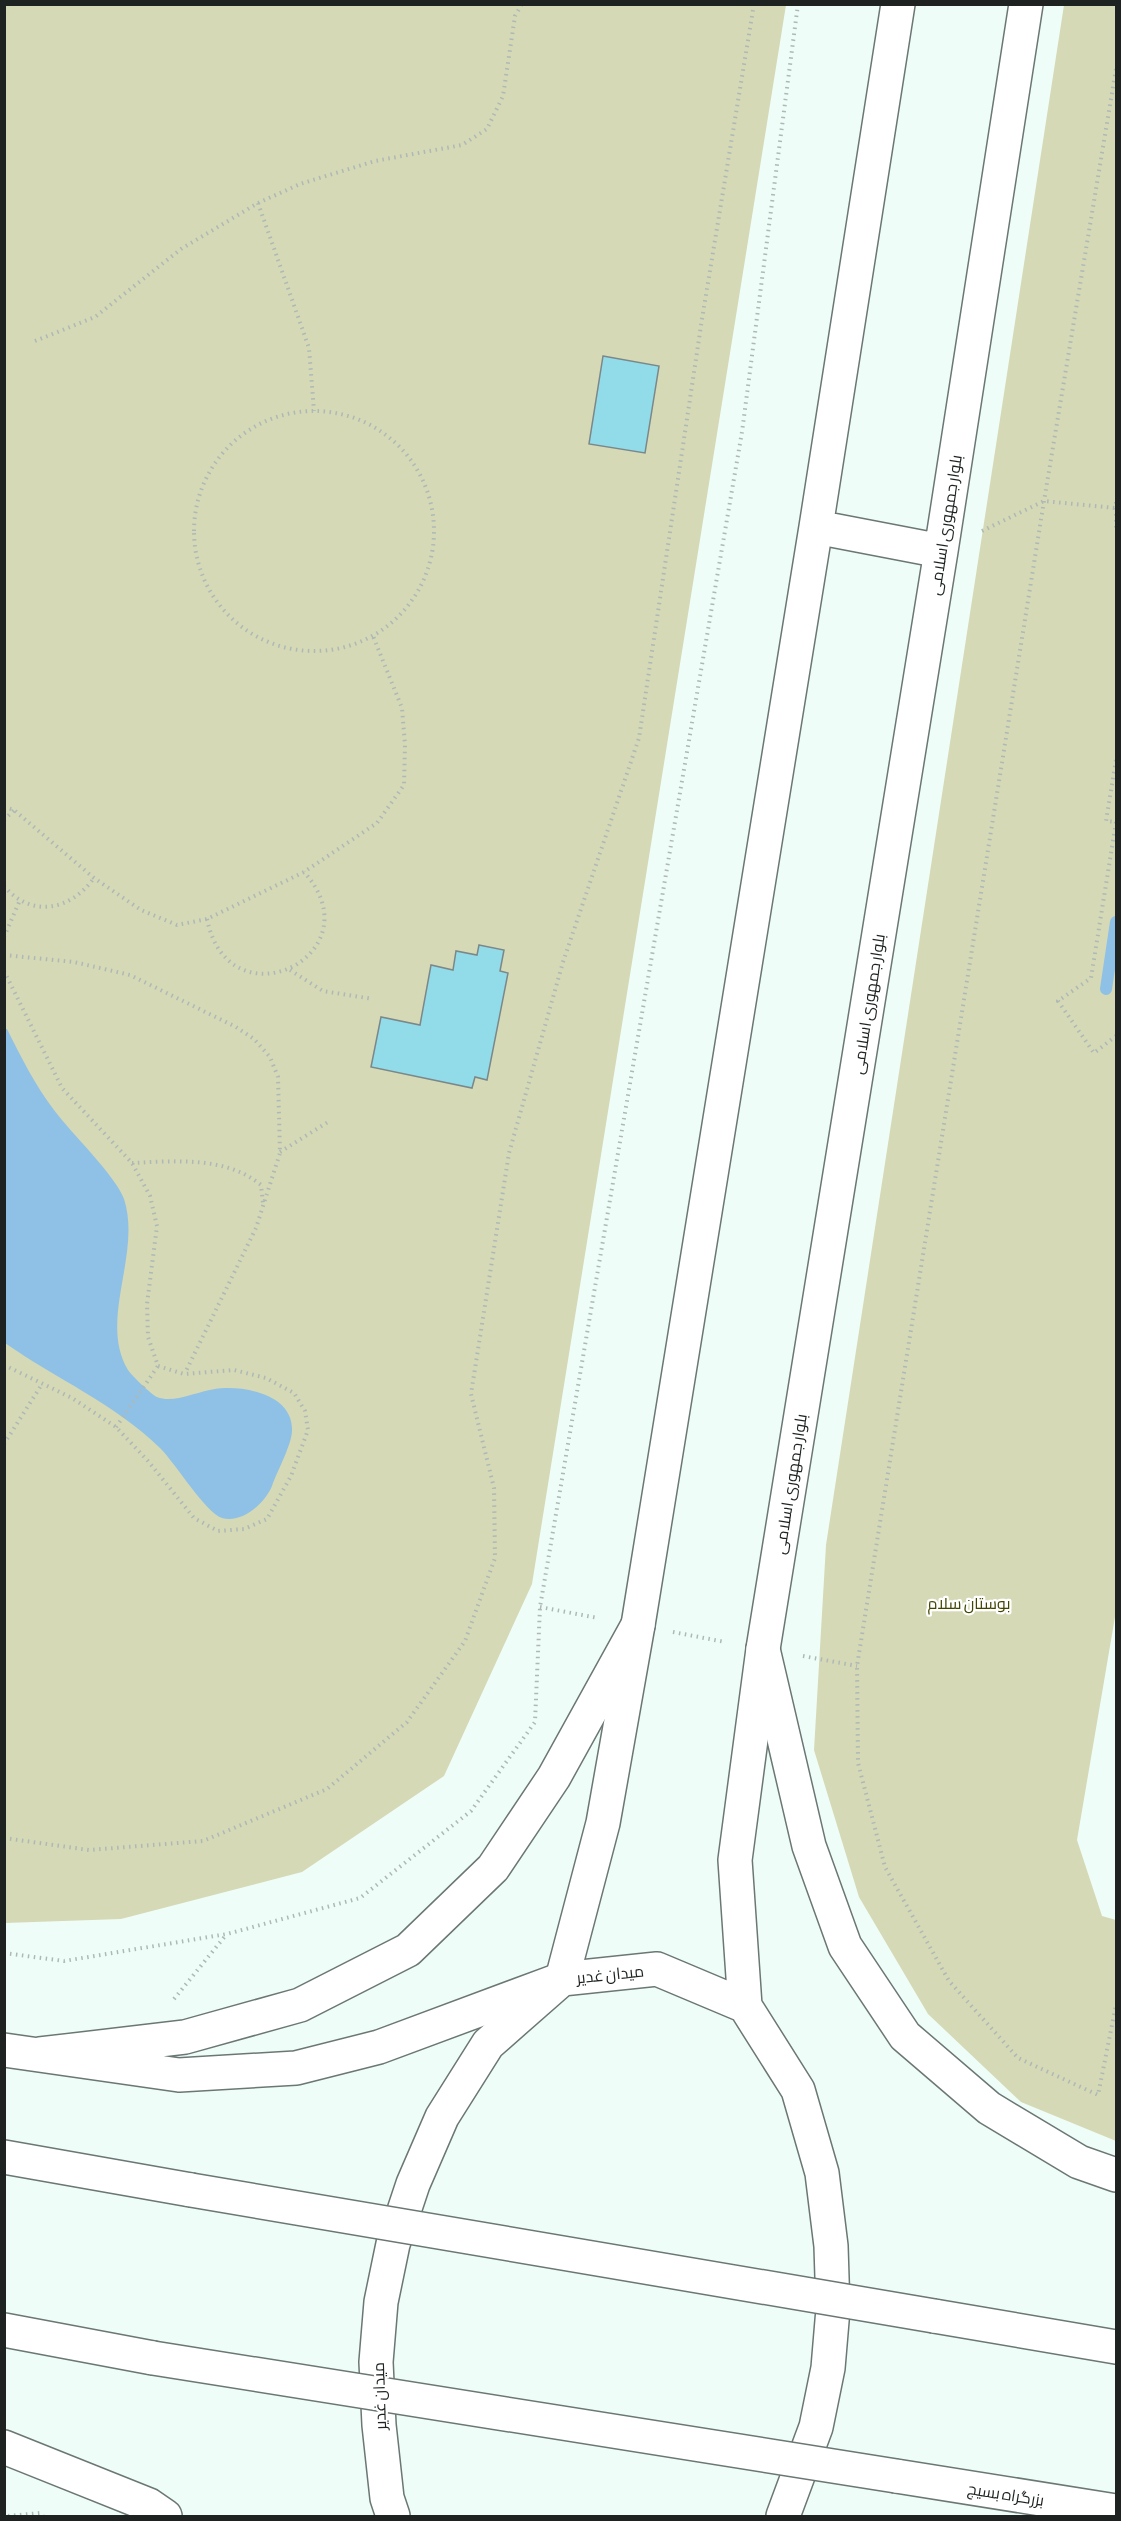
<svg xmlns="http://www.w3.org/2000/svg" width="1121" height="2521" font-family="'Asap Condensed',Cairo,sans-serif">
  <rect width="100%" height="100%" fill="#effdf9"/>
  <path fill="#d5d9b6" d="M4 5H786L532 1584 444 1776 302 1872 121 1919 5 1923Z
    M1064 5H1116V1611L1077 1840 1102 1916 1116 1920V2141L1021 2102 928 2014 859 1897 814 1750 826 1545Z"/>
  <path fill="#8fc0e6" d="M5 1029H7C21 1057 35 1085 54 1110 71 1133 116 1176 124 1199 142 1254 98 1320 128 1370 131 1375 152 1395 157 1397 174 1404 198 1391 215 1389 243 1385 293 1394 292 1430 292 1445 277 1471 272 1486 265 1503 242 1524 222 1518 205 1512 176 1464 160 1448 114 1403 56 1379 5 1343Z"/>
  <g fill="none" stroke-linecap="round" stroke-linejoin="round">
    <path stroke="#8fc0e6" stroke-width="12" d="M1106 989 1116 922"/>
  </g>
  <path fill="#92dbe8" stroke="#7b888a" stroke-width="1.5" d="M603 356 659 366 645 453 589 444Z
    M479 945 504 950 500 971 508 973 487 1080 475 1077 472 1088 371 1067 381 1017 420 1025 431 965 453 970 456 951 477 955Z"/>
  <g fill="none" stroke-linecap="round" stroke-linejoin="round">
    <defs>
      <path id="primary" d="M816 527 941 551
        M562 1979 603 1823 638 1625 816 527 898 4
        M745 2006 735 1860 763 1649 941 551 1026 4
        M393 2516 387 2498 379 2425 376 2362 381 2302 393 2244 413 2184 442 2117 488 2044 562 1979 657 1969 745 2006 798 2090 822 2173 831 2246 833 2309 828 2368 816 2427 783 2516"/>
      <path id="highway" d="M763 1649 809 1846 845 1946 905 2036 989 2108 1079 2162 1116 2175
        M4 2050 179 2075 296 2068 379 2047 562 1979
        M40 2054 185 2037 300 2005 408 1950 493 1868 554 1777 638 1625
        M4 2157 191 2190
        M934 2316 1116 2347
        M4 2330 153 2358
        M4 2447 149 2505 165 2516
        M896 2476 1116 2511"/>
    </defs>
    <use href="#primary" stroke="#6b7774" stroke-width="36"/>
    <use href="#highway" stroke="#6b7774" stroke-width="36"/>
    <path stroke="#aeb9b6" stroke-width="4" stroke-dasharray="1.5 4.5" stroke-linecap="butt" d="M1116 69 1044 501 857 1666 858 1763 885 1867 949 1981 1018 2058 1098 2095 1116 2005
      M258 203 309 348 314 411
      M35 341 95 317 181 249 258 203 300 184 375 161 462 145 487 129 503 96 515 16 522 4
      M194 531a120 120 0 1 1 240 0a120 120 0 1 1-240 0Z
      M1116 502V531
      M982 531 1044 501 1115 508
      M1116 760 1106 821 1116 822 1091 978 1058 1001 1094 1053 1116 1036
      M4 807 14 810 94 878 141 910 177 925 207 919 304 872 377 823 404 785 405 745 402 708 373 636
      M4 820 14 810
      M4 886C32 919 71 910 94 878
      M207 919C229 1028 378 954 304 872
      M4 937 20 900
      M4 955 74 962 130 975 236 1027 254 1039 270 1057 278 1077 280 1153 256 1228 185 1373
      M290 970 323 991 373 999
      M4 971 62 1088 132 1163 150 1196 157 1226 147 1304 148 1337 158 1366 184 1374 234 1370 266 1378 294 1393 305 1411 308 1430 291 1476 267 1519 244 1529 218 1531 194 1518 148 1461 116 1427 72 1398 4 1365
      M280 1152 328 1122
      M132 1163C175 1161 226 1156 261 1185L263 1203
      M116 1427 158 1366
      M4 1444 42 1384
      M540 1607 598 1618
      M673 1632 725 1642
      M803 1656 857 1666
      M4 1838 89 1850 203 1841 327 1789 407 1722 465 1641 495 1558 494 1488 471 1394 509 1153 563 962 639 738 702 319 754 4
      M4 1953 64 1961 227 1934 360 1898 471 1811 535 1722 540 1607 742 432 798 4
      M174 1999 226 1935
      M8 2516 40 2513 43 2516"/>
    <use href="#primary" stroke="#fff" stroke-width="33"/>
    <use href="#highway" stroke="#fff" stroke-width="33"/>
    <defs>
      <path id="highway-bridge" d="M191 2190 934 2316
        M153 2358 896 2476"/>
    </defs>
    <use href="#highway-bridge" stroke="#6b7774" stroke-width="36" stroke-linecap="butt"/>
    <use href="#highway-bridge" stroke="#fff" stroke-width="33"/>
  </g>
  <g text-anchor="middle" stroke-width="4.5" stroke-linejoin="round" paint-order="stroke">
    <g font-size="16" fill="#1e2322" stroke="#fff">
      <text transform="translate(945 525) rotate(-81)" y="6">بلوار جمهوری اسلامی</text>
      <text transform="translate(868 1004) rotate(-81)" y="6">بلوار جمهوری اسلامی</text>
      <text transform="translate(790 1484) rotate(-81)" y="6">بلوار جمهوری اسلامی</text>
      <text transform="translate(610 1974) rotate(-6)" y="6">میدان غدیر</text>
      <text transform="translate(379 2396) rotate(-92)" y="6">میدان غدیر</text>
      <text transform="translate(1006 2494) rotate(9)" y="6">بزرگراه بسیج</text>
    </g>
    <g font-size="16" fill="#424500" stroke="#fff">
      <text x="969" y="1609">بوستان سلام</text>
    </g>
  </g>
  <rect width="1121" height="2521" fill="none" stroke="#1e2322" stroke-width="12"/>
</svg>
